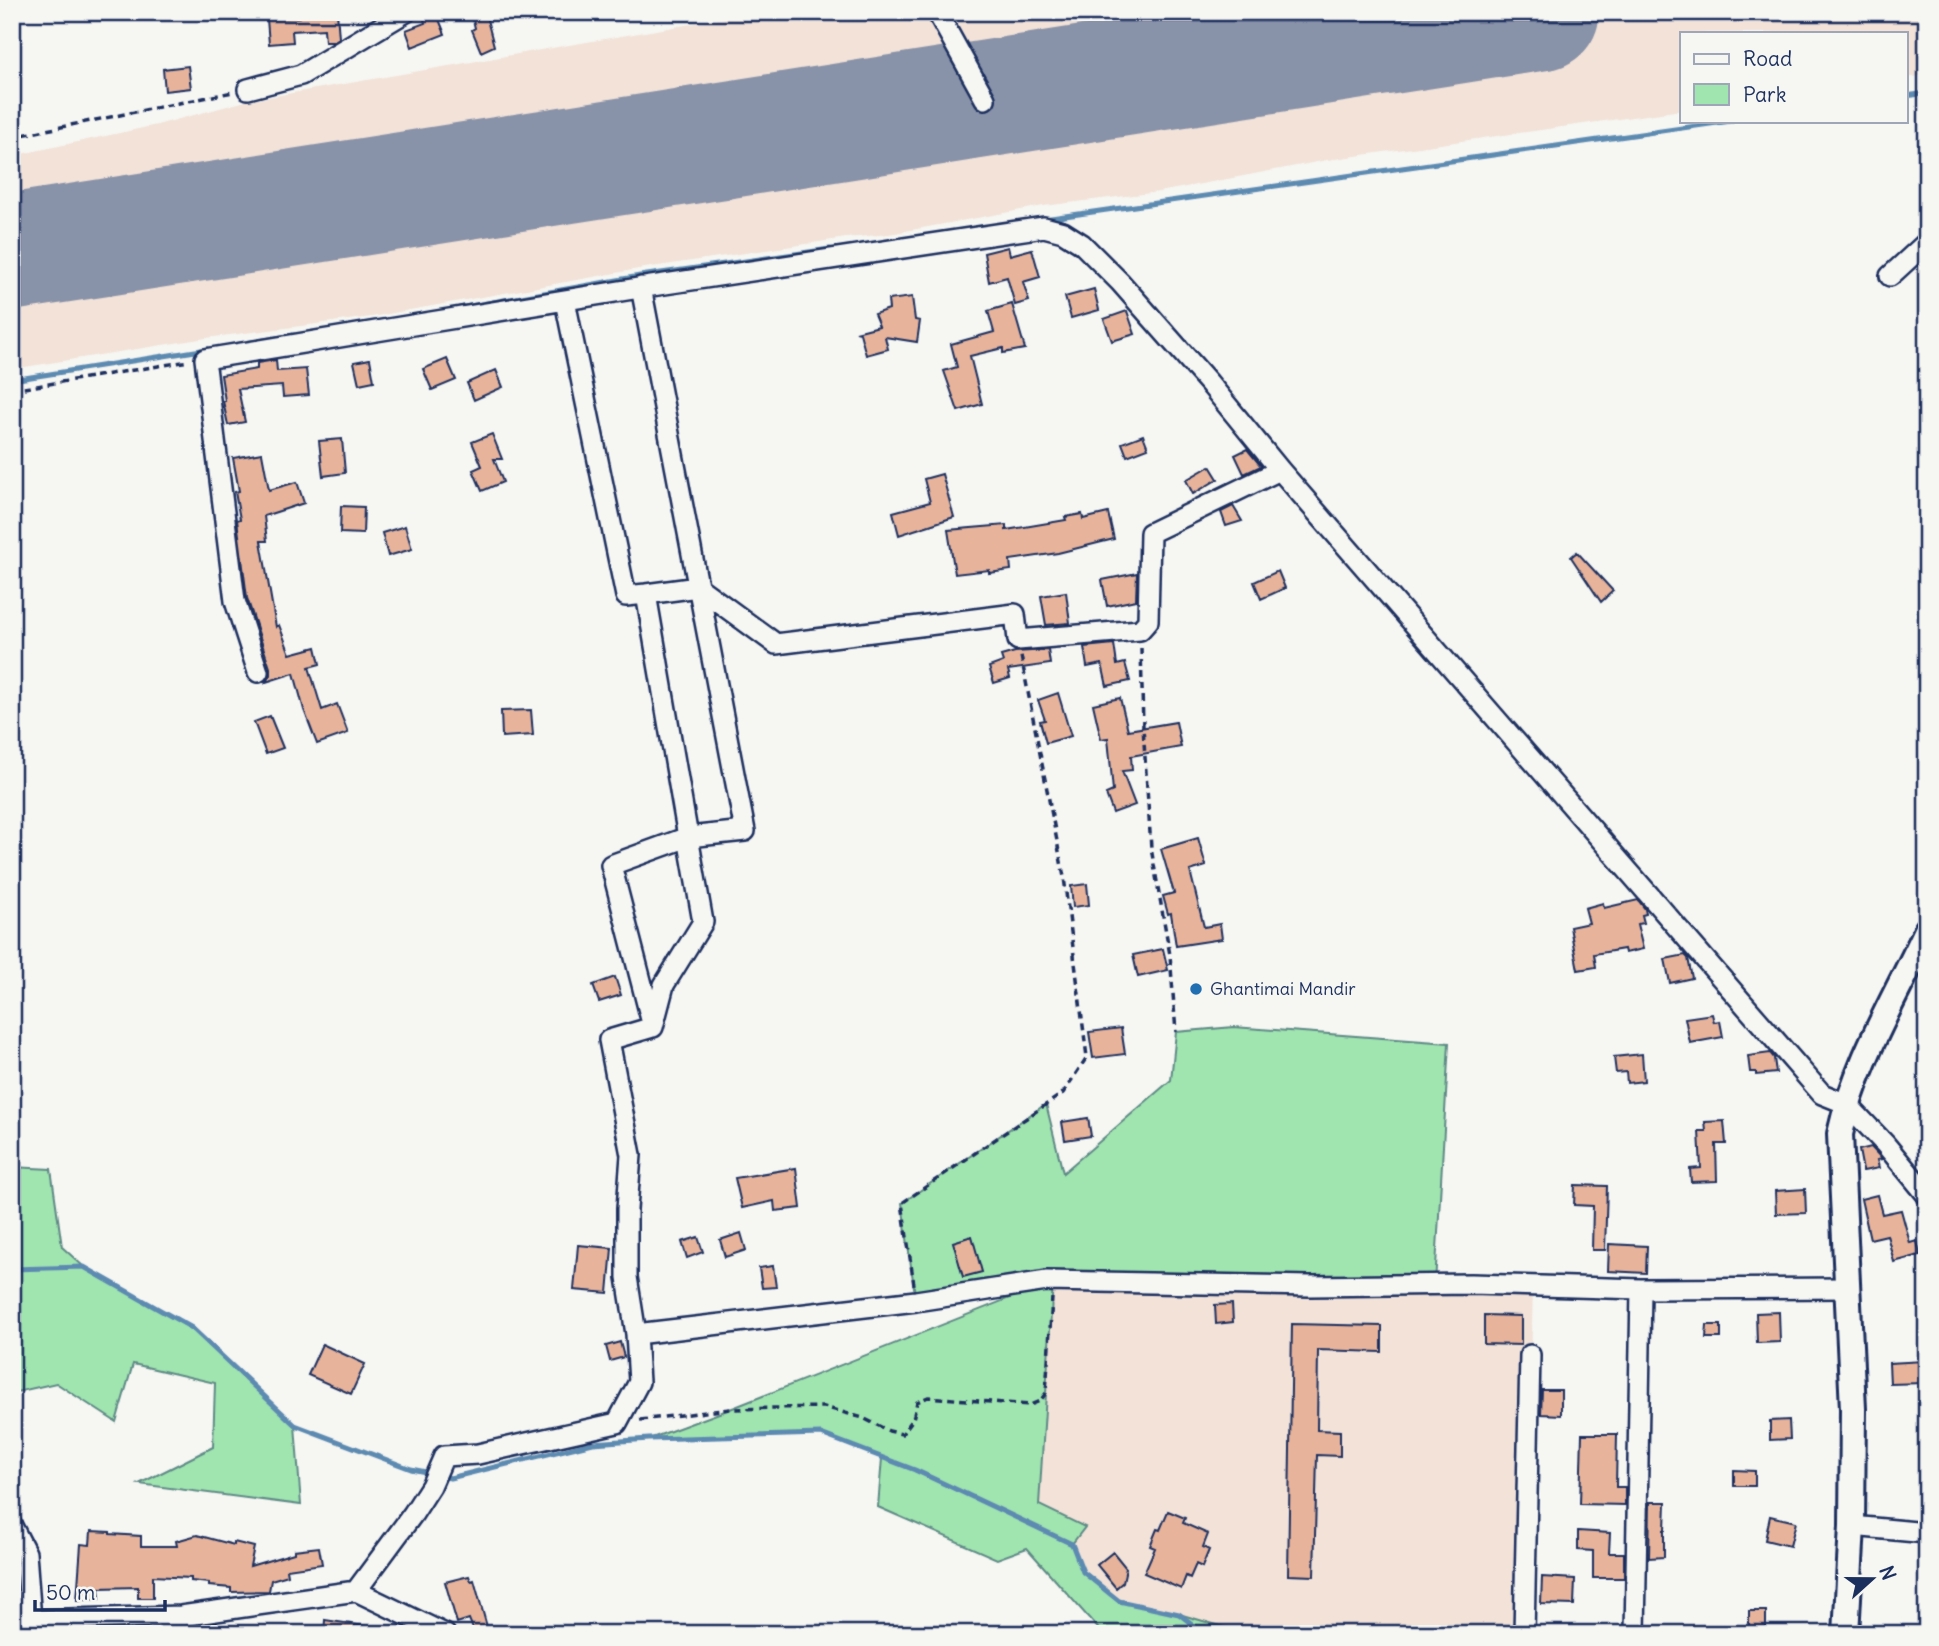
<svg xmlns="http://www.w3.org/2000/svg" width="1939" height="1646" font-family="Delius,sans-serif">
  <rect width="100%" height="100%" fill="#f6f6f2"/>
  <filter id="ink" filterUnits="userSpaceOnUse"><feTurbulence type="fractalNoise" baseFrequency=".0143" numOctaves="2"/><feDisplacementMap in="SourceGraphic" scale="14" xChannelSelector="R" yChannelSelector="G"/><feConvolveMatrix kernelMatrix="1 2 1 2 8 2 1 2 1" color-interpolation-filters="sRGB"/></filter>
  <g filter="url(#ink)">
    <path fill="#f2e2d8" d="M761 12H1927V75L1906 78V33H1682V110L1327 160 1159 192 1043 206 889 234 846 238 638 269 371 317 206 338 12 369V156L157 125 246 101Z
      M1053 1281 1533 1286 1524 1634H1248L1179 1614 1120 1601 1083 1572 1072 1544 1085 1527 1039 1505Z"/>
    <path fill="#a0e4af" stroke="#5e8a86" stroke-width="2" d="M1234 1027 1449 1043 1435 1284 1053 1282 1039 1505 1085 1527 1072 1544 1083 1572 1119 1601 1179 1614 1248 1634H1103L1027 1548 997 1559 878 1507 882 1458 821 1434 649 1439 730 1409 1050 1282 916 1301 902 1203 1046 1104 1063 1173 1171 1080 1176 1032Z
      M12 1167 51 1169 62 1247 84 1267 192 1328 295 1425 301 1505 139 1484 213 1447 215 1383 133 1364 116 1422 56 1383 12 1393Z"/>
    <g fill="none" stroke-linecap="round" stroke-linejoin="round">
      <path stroke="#5c8ab1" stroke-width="5" d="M1906 96 1927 93
        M1044 219 1731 121
        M459 308 640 276 830 249
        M235 345 294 335
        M12 380 208 349
        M12 1269 84 1267 192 1328 295 1425 411 1469 431 1473
        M440 1475 450 1478 593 1443 649 1439 821 1434 915 1470 1072 1544 1083 1572 1119 1601 1179 1614 1205 1634"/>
      <path stroke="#8892a8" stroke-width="47" d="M1507 12 1513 17
        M1454 26 1467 12"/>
      <path stroke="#8892a8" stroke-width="117" d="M12 252 1541 12"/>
    </g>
    <path fill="#e7b39a" stroke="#1b2f5e" stroke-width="2" d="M323 12H337L339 38 333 42H325L324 29 292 31 293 42 269 44 267 19 300 17V15Z
      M422 12H436L445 34 412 47 406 30 425 23Z
      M471 12H485L494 46 481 52 472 30 475 28Z
      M188 66 191 88 165 91 163 69Z
      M1008 247 1010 255 1032 249 1040 277 1023 282 1029 301 1015 305 1007 277 989 282 984 253Z
      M1094 289 1099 310 1071 318 1065 297Z
      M912 297 915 320 920 321 917 342 885 337 888 349 866 355 860 333 856 332 879 326 874 314 889 309 888 300Z
      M1012 304 1025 349 1003 353V348L970 356 982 404 958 411 944 371 957 367 951 344 994 332 988 311Z
      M1127 311 1135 334 1112 341 1104 319Z
      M370 359 374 381 359 384 354 362Z
      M447 359 456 380 432 390 423 369Z
      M276 360 277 371 306 369 309 395 283 397 282 386 238 389 245 422 228 425 223 401H225L221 375 257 369V363Z
      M496 370 503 387 474 400 467 383Z
      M492 434 502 459H494L503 482 482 491 473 470 482 466 472 442Z
      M1143 435 1148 448 1127 456 1122 443Z
      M342 439 345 473 323 476 319 441Z
      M1247 449 1261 466 1244 474 1235 455Z
      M262 453 269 490 297 482 304 503 264 516 267 541H261L276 627 279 625 290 654 316 647 320 664 309 667 322 710 337 704 348 733 317 744 304 710 294 673 266 682 270 675V668L247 598 237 520 240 519 235 492 239 491 233 458Z
      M1210 466 1218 479 1193 494 1186 480Z
      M942 474 954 517 899 535 893 512 930 502 924 479Z
      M341 506 364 507 363 534 340 533Z
      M1233 506 1242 521 1226 526 1221 512Z
      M1108 513 1114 539 1058 553 1010 560 1011 570 989 573V570L955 574 948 530 1006 525V530L1066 520 1065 517 1082 514 1083 519Z
      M405 526 412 549 388 556 382 533Z
      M1577 552 1613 591 1601 602 1571 557Z
      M1278 571 1285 588 1261 599 1254 582Z
      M1137 573 1136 600 1107 606 1102 580Z
      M1066 592 1070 623 1046 625 1041 596Z
      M1114 644 1117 665 1125 663 1130 681 1107 686 1102 664 1087 667 1084 647Z
      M1048 650 1050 664 1008 670 1010 678 994 683 989 667 1003 662 1001 656 1015 652Z
      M1058 693 1071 736 1046 743 1040 721 1045 720 1038 700Z
      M1120 698 1128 730 1176 722 1181 747 1131 756 1132 770 1122 771 1135 805 1113 813 1106 794 1113 791 1108 738 1101 739 1093 704Z
      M531 710 533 735 502 737 501 711Z
      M270 716 283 748 266 754 254 722Z
      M1198 838 1206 866 1190 871 1204 927 1220 924 1222 939 1176 946 1171 913 1168 914 1163 896 1174 893 1161 849Z
      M1087 884 1089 905 1073 907 1071 886Z
      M1638 900 1645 909 1646 914 1642 915 1644 923 1637 924 1643 949 1625 953 1624 949 1594 954 1596 967 1578 970 1570 927 1589 923 1585 908 1603 903 1604 908Z
      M1163 949 1168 970 1138 977 1133 955Z
      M1685 955 1688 958 1692 978 1670 983 1665 959Z
      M615 977 621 995 599 1002 593 985Z
      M1712 1014 1714 1022 1720 1021 1723 1037 1690 1043 1685 1018Z
      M1121 1028 1125 1054 1093 1058 1089 1032Z
      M1770 1053 1774 1058 1776 1073 1756 1075V1072H1750L1748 1056Z
      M1642 1054 1644 1081 1627 1083 1626 1072 1616 1073 1614 1057Z
      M1088 1118 1091 1136 1065 1140 1062 1122Z
      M1724 1121 1726 1144H1716L1717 1181 1691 1182 1690 1169 1701 1168 1699 1131H1706L1705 1122Z
      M1871 1147 1882 1159 1877 1160 1879 1168 1863 1171 1859 1150Z
      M796 1168 801 1208 775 1211 774 1201 742 1208 735 1178Z
      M1575 1185 1607 1186 1605 1250H1592L1593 1206 1574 1205Z
      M1805 1189 1806 1213 1776 1214 1775 1191Z
      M1877 1195 1882 1214 1901 1210 1910 1243 1917 1241 1920 1255 1894 1262 1887 1235 1870 1239 1861 1199Z
      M741 1233 746 1250 725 1257 720 1240Z
      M972 1236 982 1272 963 1277 953 1242Z
      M698 1237 703 1252 687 1258 682 1242Z
      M1609 1244 1647 1246 1646 1273 1608 1271Z
      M578 1245 612 1248 608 1293 574 1290Z
      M773 1266 776 1287 762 1288 759 1268Z
      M1232 1304 1233 1322 1216 1324 1215 1305Z
      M1779 1312 1780 1342 1757 1343 1756 1313Z
      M1484 1315 1521 1316V1345L1484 1344Z
      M1292 1324 1382 1326V1352L1318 1350 1317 1430 1340 1431V1456L1317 1455 1314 1576 1288 1575Z
      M1707 1325H1721V1338H1706Z
      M620 1342 624 1357 610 1361 606 1346Z
      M322 1344 365 1364 351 1394 308 1375Z
      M1924 1361V1383L1890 1384 1889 1363Z
      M1542 1390H1561V1415L1541 1414Z
      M1789 1420 1790 1439 1770 1440V1421Z
      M1582 1434H1617L1616 1487H1625V1505L1580 1504Z
      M1734 1470 1755 1471V1486H1734Z
      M1650 1502H1666L1665 1530H1664V1557L1649 1558Z
      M1168 1511 1185 1518 1183 1523 1208 1534 1203 1547 1209 1550 1202 1567 1196 1564 1190 1578 1186 1576 1181 1589 1144 1573 1155 1548 1150 1546 1157 1529 1160 1530Z
      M1770 1516 1796 1522 1790 1546 1765 1540Z
      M91 1531 110 1532V1534L141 1536V1546H177L176 1541 197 1535 234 1545V1542L254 1547 250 1566 294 1553V1550L319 1547 322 1564 287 1569 288 1575 271 1580 269 1591 231 1592V1588L209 1586V1583L191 1581V1578L153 1576V1598H138V1587L99 1588 100 1599 77 1600 81 1544 90 1545Z
      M1578 1531 1610 1533 1609 1553H1624V1578H1593V1551L1578 1550Z
      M1113 1552 1126 1568 1123 1582 1116 1588 1097 1565Z
      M469 1576 471 1581 474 1580 489 1634H475L469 1619 457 1623 445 1582Z
      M1542 1577 1575 1579 1574 1605 1541 1604Z
      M1749 1611H1766V1632H1749Z
      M325 1620 365 1626V1634H324Z"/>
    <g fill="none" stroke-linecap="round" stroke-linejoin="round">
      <defs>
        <path id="minor" d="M937 12 985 99
          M248 89 301 75 406 12
          M1890 276 1927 242
          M641 287 745 831 688 837 703 922 664 985 653 1027 611 865 688 837 646 594 698 587 776 644 1015 614 1018 640 1140 630 1148 621 1150 533 1280 470
          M565 301 626 596 646 594
          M258 672 235 601 205 359C352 336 498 310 645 287 778 266 911 247 1044 227L1063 232 1082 244 1120 282 1209 383 1280 470 1822 1094 1847 1104 1885 1144 1927 1195
          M653 1027 609 1040 631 1155 627 1209V1277L636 1334 916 1301 1047 1281 1310 1286 1471 1284 1641 1289 1848 1288
          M12 1526 26 1553 31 1620 181 1616 356 1591 445 1634
          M1852 1526 1927 1533
          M356 1591 413 1514 431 1486 444 1456 478 1454 617 1423 639 1382 636 1334
          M12 1627 31 1620
          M1524 1634 1530 1355
          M1635 1634 1641 1289"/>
        <path id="major" d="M1846 1634 1852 1526 1853 1409 1840 1134C1856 1061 1896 997 1927 930"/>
      </defs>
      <use href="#minor" stroke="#1b2f5e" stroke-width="24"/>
      <use href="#major" stroke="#1b2f5e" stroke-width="30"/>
      <path stroke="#1b2f5e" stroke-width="3.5" stroke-dasharray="7 5" stroke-linecap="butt" d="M12 137 233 92
        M12 390 189 361
        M1141 648 1143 727 1151 848 1170 955 1176 1032
        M914 1285 902 1203 1063 1093 1087 1057 1064 877 1021 656
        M640 1420 730 1409 824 1407 863 1418 889 1431 902 1434 913 1419 917 1402 928 1397 1030 1405 1040 1401 1046 1393 1052 1298"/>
      <use href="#minor" stroke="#f6f6f2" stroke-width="19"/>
      <use href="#major" stroke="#f6f6f2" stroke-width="24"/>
    </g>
  </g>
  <circle fill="#1f6fb2" stroke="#f6f6f2" stroke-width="2.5" cx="1196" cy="989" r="7"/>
  <g text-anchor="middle" stroke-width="5" stroke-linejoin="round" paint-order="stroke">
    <g font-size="18" fill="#1b2f5e" stroke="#f6f6f2" text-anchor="start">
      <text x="1210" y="995">Ghantimai Mandir</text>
    </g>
  </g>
  <rect width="1939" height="1646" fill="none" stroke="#f6f6f2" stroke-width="42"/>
  <rect x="21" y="21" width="1897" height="1604" fill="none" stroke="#1b2f5e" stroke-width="2.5" filter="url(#ink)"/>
  <rect x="1680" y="32" width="228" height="91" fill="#f6f6f2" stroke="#9ea6b7" stroke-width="2"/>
  <rect x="1694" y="54" width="35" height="10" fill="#f6f6f2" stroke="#9ea6b7" stroke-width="2"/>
  <text x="1743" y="66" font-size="21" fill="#1b2f5e">Road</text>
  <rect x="1694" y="84" width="35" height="21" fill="#a0e4af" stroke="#9ea6b7" stroke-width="2"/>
  <text x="1743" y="102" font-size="21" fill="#1b2f5e">Park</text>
  <g transform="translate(1872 1579) rotate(69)" stroke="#f6f6f2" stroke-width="5" paint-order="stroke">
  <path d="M0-5L12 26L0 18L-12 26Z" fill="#1b2f5e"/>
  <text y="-10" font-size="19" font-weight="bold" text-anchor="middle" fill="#1b2f5e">N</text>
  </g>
  <path d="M35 1600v10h130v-10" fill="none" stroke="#1b2f5e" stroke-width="3.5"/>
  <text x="46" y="1600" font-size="21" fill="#1b2f5e" stroke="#f6f6f2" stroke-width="5" paint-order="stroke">50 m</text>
</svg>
